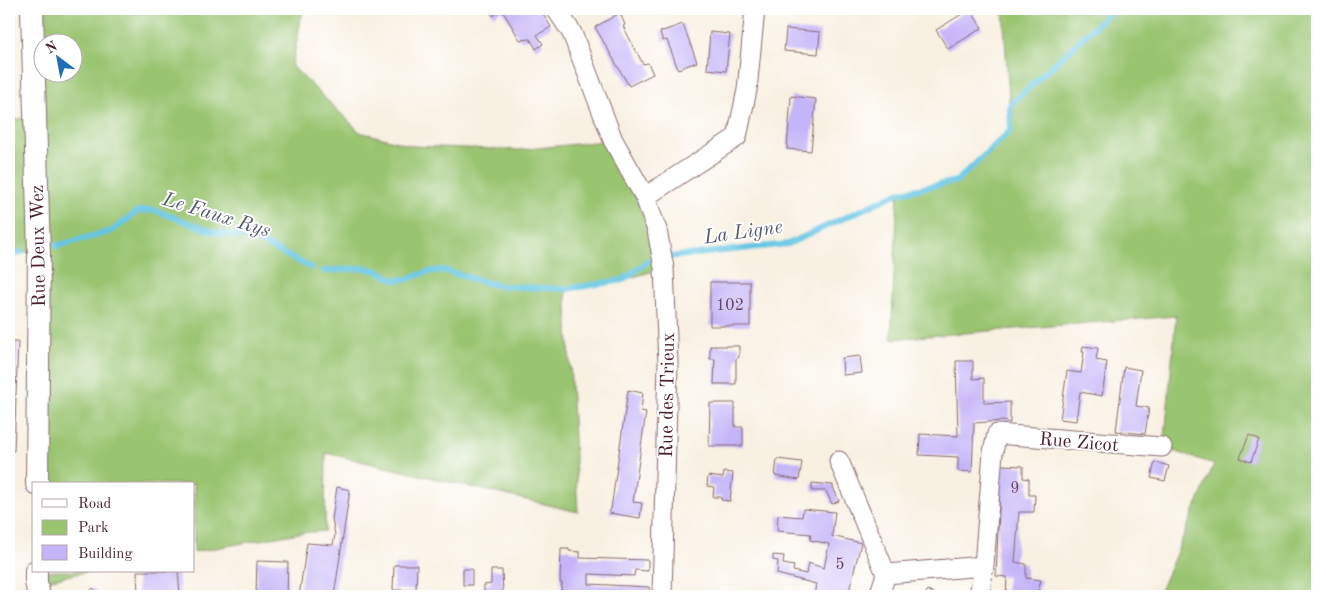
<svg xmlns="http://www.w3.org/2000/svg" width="1326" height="605" font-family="'Old Standard TT',serif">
  <rect width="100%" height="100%" fill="#fff"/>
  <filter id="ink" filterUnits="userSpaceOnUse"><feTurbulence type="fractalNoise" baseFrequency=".02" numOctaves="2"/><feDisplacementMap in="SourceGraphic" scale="10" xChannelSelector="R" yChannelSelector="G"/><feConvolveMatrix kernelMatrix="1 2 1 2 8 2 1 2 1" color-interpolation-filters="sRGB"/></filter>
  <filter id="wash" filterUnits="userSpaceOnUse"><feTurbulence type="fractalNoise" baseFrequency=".0096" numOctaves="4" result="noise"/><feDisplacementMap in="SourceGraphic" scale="20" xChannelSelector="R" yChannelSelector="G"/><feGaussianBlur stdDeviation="1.12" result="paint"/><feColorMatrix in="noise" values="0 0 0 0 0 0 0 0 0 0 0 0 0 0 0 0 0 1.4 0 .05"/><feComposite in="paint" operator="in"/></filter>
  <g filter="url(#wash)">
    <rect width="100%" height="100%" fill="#f8f0e1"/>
    <path fill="#99c470" stroke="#72724e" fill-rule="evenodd" d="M32 9H303L292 66 360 132 413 146 519 150 613 140 664 268 623 280 566 289 578 512 326 453 325 531 299 533 194 552V484H37L38 253 22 252 9 256V121L35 116ZM42 42H72V72H42Z
      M1003 9H1317V596H1158L1214 464 1164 448 1176 316 891 339 898 193 957 181 1011 130Z
      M36 571H92L36 582Z"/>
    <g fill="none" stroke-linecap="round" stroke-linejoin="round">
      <path stroke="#65c6e3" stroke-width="6" d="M56 246 112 231 138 211 154 210 214 232 243 237 262 243 312 268
        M9 256 22 252
        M324 271 365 268 381 272 386 276 396 280 407 279 427 272 443 270 484 282 501 286 566 289 623 280 651 259 788 244 898 193 957 181 1011 130 1010 105 1114 9"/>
    </g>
    <g id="blocks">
      <path fill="#c4b4f8" d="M490 9H540L551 27 537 35 543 44 536 49 530 39 520 40 502 10 493 16Z
        M970 9 982 28 948 49 936 30Z
        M620 13 625 25 623 26 643 64 648 63 653 74 629 86 595 27Z
        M683 24 697 62 678 69 667 40 663 41 660 32Z
        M786 29 820 32 818 54 784 51Z
        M710 32 730 34 726 71 707 69Z
        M791 96 816 99 811 151 787 149Z
        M710 282H750V326H710Z
        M9 286H12L11 342H18L16 395H9Z
        M710 346H739V357L736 359V384H714L715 359H710Z
        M1083 346 1098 348 1096 360 1107 362 1102 396 1080 392 1076 421 1060 419 1067 371 1081 373 1084 352H1082Z
        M860 356 862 373 843 375 842 358Z
        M956 361H973V379L984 378V403L1010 402V423L1003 421 974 423 972 472 958 471V457L919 455 920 434 958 436Z
        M1124 367 1141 370 1136 406 1149 408 1145 434 1116 431Z
        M628 390 643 393 641 411 646 412 633 502 642 503 640 518 609 513 610 509H611Z
        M9 398H16L14 451H9Z
        M710 403H735V427H743V446H709Z
        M1249 435 1259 439 1251 462 1240 458Z
        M777 459 802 462 799 480 775 476Z
        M1155 462 1169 466 1165 481 1151 478Z
        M1001 465 1023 466V478L1029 479V495H1035L1034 512H1019L1015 562 1026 564V578L1041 580 1038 591 1049 593 1048 596H1006L1007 577 996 576Z
        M724 472 733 473 730 501 721 500V497H713L714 487 707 486 708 476 723 478Z
        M812 483 833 485V487L839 501 832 504 826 491H812Z
        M337 487 350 490 334 596H299L307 543 333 545 335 535 332 519Z
        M803 509 835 512 832 536 861 543 849 591 854 592 853 596H814L816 584 777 574 778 561 773 560V555L784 556 783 564 794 566 793 571 806 574 808 563 824 568 829 544 810 540 811 534 777 531 778 515 802 517Z
        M561 549H569V551L580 552V558L648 560V571L635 570 634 576 589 574V584L649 587 650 596H600V592L561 591 562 583H560Z
        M257 561 288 562 287 596H256Z
        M394 565H417L416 590H393Z
        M463 569H472V585H463Z
        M491 570H502L503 596H484V585L491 584Z
        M137 571H178L180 596H138Z
        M93 588 100 595 103 596H85Z
        M928 590 938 596H924Z"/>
    </g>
  </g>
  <g filter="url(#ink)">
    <use href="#blocks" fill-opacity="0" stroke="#87686b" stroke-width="1"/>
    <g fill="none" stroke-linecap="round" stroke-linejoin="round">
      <defs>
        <path id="minor" d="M556 9 572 33 613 140 645 197 657 230 664 268 668 363 662 596
          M645 197 737 137 747 90 755 9
          M839 461 886 574
          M984 566 993 452 997 434 1162 447
          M879 596 886 574 984 566 979 596"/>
        <path id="tertiary" d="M32 9 39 253 37 484
          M36 571V582L39 596"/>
      </defs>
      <use href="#minor" stroke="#87686b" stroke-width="21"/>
      <use href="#tertiary" stroke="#87686b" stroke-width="24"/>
      <use href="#minor" stroke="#fff" stroke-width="19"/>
      <use href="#tertiary" stroke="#fff" stroke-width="22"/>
    </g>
  </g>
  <g text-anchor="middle" stroke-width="4" stroke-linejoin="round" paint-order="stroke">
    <g font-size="16" fill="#68445e">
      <text x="730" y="310">102</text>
      <text x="1015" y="493">9</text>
      <text x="840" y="569">5</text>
    </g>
    <g font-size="19" fill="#4a1f2b" stroke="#fff">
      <text transform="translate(37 246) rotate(-91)" y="7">Rue Deux Wez</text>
      <text transform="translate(666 395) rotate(-89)" y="7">Rue des Trieux</text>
      <text transform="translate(1079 441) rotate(5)" y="7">Rue Zicot</text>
    </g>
    <g font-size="20" font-style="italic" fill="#53596b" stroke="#fff">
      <text transform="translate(217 214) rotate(17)" y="7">Le Faux Rys</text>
      <text transform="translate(743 231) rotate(-8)" y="7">La Ligne</text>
    </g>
  </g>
  <rect width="1326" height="605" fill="none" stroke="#fff" stroke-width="30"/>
  <rect x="32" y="482" width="162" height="90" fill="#ffffff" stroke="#b7a5aa"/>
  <rect x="42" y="499" width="25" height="8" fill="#ffffff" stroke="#b7a5aa"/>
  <text x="78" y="508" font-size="15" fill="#4a1f2b">Road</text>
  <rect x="42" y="520" width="25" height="15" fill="#99c470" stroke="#b7a5aa"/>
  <text x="78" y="532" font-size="15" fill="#4a1f2b">Park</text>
  <rect x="42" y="545" width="25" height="15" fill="#c4b4f8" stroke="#b7a5aa"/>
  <text x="78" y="558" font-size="15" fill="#4a1f2b">Building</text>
  <g transform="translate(58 58) rotate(328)"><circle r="24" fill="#ffffff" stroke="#b7a5aa"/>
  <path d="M0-4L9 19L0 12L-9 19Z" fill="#1f6fb2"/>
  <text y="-8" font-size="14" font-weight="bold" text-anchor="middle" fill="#4a1f2b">N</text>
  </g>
</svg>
